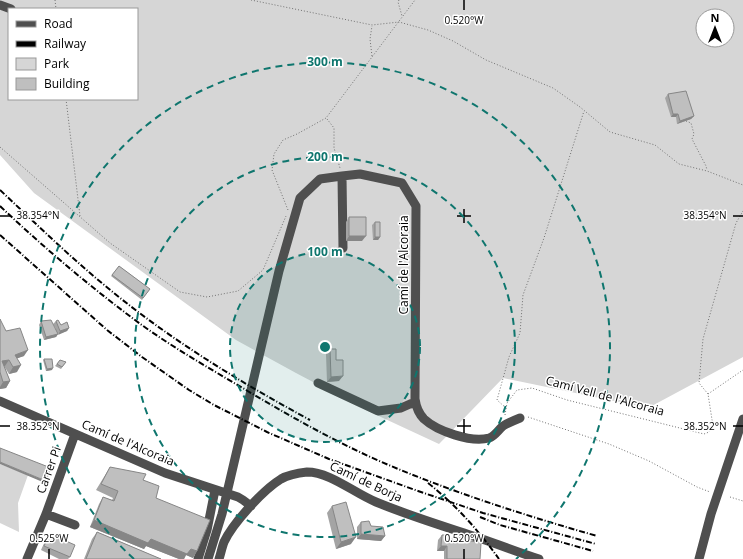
<svg xmlns="http://www.w3.org/2000/svg" width="743" height="559" font-family="'Open Sans',sans-serif">
  <rect width="100%" height="100%" fill="#fff"/>
  <path fill="#d6d6d6" fill-rule="evenodd" d="M0 0H743V357L648 408 503 378 439 444 368 411 296 373 236 340 34 193 0 155ZM9 9H137V99H9ZM703 16H727V40H703Z
    M0 464 28 475 18 503 19 532 0 523Z"/>
  <g fill="none" stroke-linecap="round" stroke-linejoin="round">
    <path stroke="#717171" stroke-width="1" stroke-dasharray="1 2" stroke-linecap="butt" d="M55 0 56 9
      M251 0 372 25 399 22 428 30 453 41 486 60 553 88 580 107 610 132 655 145 679 164 707 171 743 185
      M399 0 398 2 402 16
      M372 56 370 39 372 26
      M66 99 80 216
      M327 119 334 128V148L340 168
      M686 121 691 123 694 134 692 139 706 166 707 170
      M0 147 110 243 180 292 207 297 238 291 263 270 286 216
      M288 210 272 170 274 154 283 140 297 134 326 118 415 0
      M708 394 743 370
      M506 408 497 400 509 357 520 333 523 295 544 238 584 111
      M505 415 507 403 517 390 532 388 567 400 704 434 709 432 713 426 708 394 699 383 703 339 736 223 743 211
      M528 417 609 444 649 461 697 487 710 492
      M730 497 743 501"/>
    <path stroke="#4f4f4f" stroke-width="9" d="M0 5 11 9
      M342 176 343 248
      M318 383 378 411 401 408 410 404 415 403
      M0 401 165 473 238 497 243 500 251 506
      M46 514 75 525
      M27 559 46 514 75 434
      M198 559 207 530 215 490
      M208 559 222 514 279 271 300 198 320 179 342 176 360 174 402 183 416 206 415 399C416 406 419 414 424 419 437 431 471 443 489 438 495 436 498 430 503 426 508 423 515 420 520 418
      M219 559C221 553 222 547 224 542 233 523 263 490 281 479 288 475 298 473 307 472 330 472 354 493 376 502 407 515 440 525 473 536 495 543 517 552 539 559
      M699 559 711 514 743 419"/>
    <path stroke="#000" stroke-width="2" stroke-dasharray="6 2 1 2" stroke-linecap="butt" d="M0 190C34 222 67 254 103 284 166 337 238 381 310 420
      M0 206C42 246 88 285 135 320 170 346 209 368 246 390 293 418 341 445 391 466 458 494 527 516 597 536
      M0 235 107 330 142 357 189 390 214 405 267 432 329 459 418 491 483 513 596 544
      M428 483C456 505 479 531 499 559
      M480 517 500 525 593 551"/>
  </g>
  <path fill="#a4a4a4" d="M668 94 694 116 691 119 677 124 676 117H671L665 98Z
    M349 217 362 241H346V222Z
    M375 222 380 237 378 240H373L372 225Z
    M119 266 150 289 142 300 111 276Z
    M41 321 56 329 53 324 56 321 61 325 69 328 67 331 58 334 56 337 44 340 39 325Z
    M6 331 24 356 17 358V372L9 374 4 366 10 381 6 388 0 389V372Z
    M330 349 336 360 339 381 327 382 326 354Z
    M44 359 52 370 46 371 43 360Z
    M60 360 66 362 61 369 55 366Z
    M110 467 143 480 156 498 197 551 193 558 186 555 184 559H179L146 546 144 549 90 527 99 504 103 497 112 500 113 498 96 490Z
    M332 506 351 544 336 549 327 513Z
    M361 522 371 526 385 536 381 541 357 539V527Z
    M97 532 161 559H84L92 539Z
    M50 534 70 557 68 559H59L41 550 46 539Z
    M454 534 466 540 480 559H444V551H437L438 540 442 535 446 539 451 540Z"/>
  <path fill="#868686" d="M673 114H678L676 117H671Z
    M694 116 691 119 677 124 680 121Z
    M349 236H366L362 241H346Z
    M375 237H380L378 240H373Z
    M69 328 67 331 58 335 60 331Z
    M58 334 56 337 44 340 46 337Z
    M28 350 24 356 10 361 15 355Z
    M9 360 5 366 0 367 2 361Z
    M21 365 17 372 9 374 13 367Z
    M53 368 52 370 46 371 47 369Z
    M343 376 339 381 327 382 331 377Z
    M10 381 6 388 0 389V387L3 382Z
    M0 462 46 481 45 483 0 464Z
    M94 520 151 539 191 549 197 551 193 558 186 555 184 559H179L146 546 144 549 90 527Z
    M361 534 385 536 381 541 357 539Z
    M356 537 351 544 336 549 341 542Z
    M441 546H447L444 551H437Z"/>
  <path fill="#bfbfbf" stroke="#868686" d="M686 91 694 116 680 121 678 114H673L668 94Z
    M349 217H366V236H349Z
    M375 222H380V237H375Z
    M119 266 150 289 143 298 112 275Z
    M0 319 6 331 20 328 28 350 15 355 21 365 13 367 9 360 2 361 10 381 3 382 0 372Z
    M51 320 58 334 46 337 41 321Z
    M58 320 61 325 67 322 69 328 60 331 56 321Z
    M330 349H336V360H343V376L331 377Z
    M44 359H52L53 368 47 369Z
    M60 360 66 362 62 367 57 364Z
    M0 448 51 468 46 481 0 462Z
    M110 467 146 474 143 480 159 486 156 498 210 520 197 551 191 549 187 554 151 539 148 543 94 520 103 497 114 501 118 491 101 484Z
    M346 502 356 537 341 542 332 506Z
    M369 521 371 526 383 527 385 536 361 534V522Z
    M97 532 161 559H86Z
    M50 534 75 545 70 557 44 546Z
    M454 534 466 536V540L481 543 480 559H447V546H441L442 535H447L446 539 454 540Z"/>
  <path fill="none" stroke="#000" stroke-width="1.5" d="M464 0V10M464 209V223M0 216H10M457 216H471M733 216H743M464 419V433M0 426H10M457 426H471M733 426H743M49 549V559M464 549V559"/>
  <circle cx="325" cy="347" r="95" fill="#0f766e" fill-opacity=".12"/>
  <g fill="none" stroke="#0f766e" stroke-width="2" stroke-dasharray="7 5">
    <circle cx="325" cy="347" r="95"/>
    <circle cx="325" cy="347" r="190"/>
    <path d="M134 559A285 285 0 1 1 516 559"/>
  </g>
  <g text-anchor="middle" stroke-width="3" stroke-linejoin="round" paint-order="stroke">
    <g font-size="12" fill="#000" stroke="#fff">
      <text transform="translate(404 265) rotate(-90)" y="4">Camí de l'Alcoraia</text>
      <text transform="translate(605 396) rotate(15)" y="4">Camí Vell de l'Alcoraia</text>
      <text transform="translate(128 443) rotate(23)" y="4">Camí de l'Alcoraia</text>
      <text transform="translate(49 470) rotate(-70)" y="4">Carrer Pi</text>
      <text transform="translate(366 482) rotate(25)" y="4">Camí de Borja</text>
    </g>
  </g>
  <g font-size="10" text-anchor="middle" fill="#000" stroke="#fff" stroke-width="3" stroke-linejoin="round" paint-order="stroke">
    <text x="464" y="24">0.520°W</text>
    <text x="38" y="219">38.354°N</text>
    <text x="705" y="219">38.354°N</text>
    <text x="38" y="430">38.352°N</text>
    <text x="705" y="430">38.352°N</text>
    <text x="49" y="542">0.525°W</text>
    <text x="464" y="542">0.520°W</text>
  </g>
  <circle cx="325" cy="347" r="6" fill="#0f766e" stroke="#fff" stroke-width="2"/>
  <g font-size="12" text-anchor="middle" font-weight="bold" fill="#0f766e" stroke="#fff" stroke-width="3" stroke-linejoin="round" paint-order="stroke">
    <text x="325" y="66">300 m</text>
    <text x="325" y="161">200 m</text>
    <text x="325" y="256">100 m</text>
  </g>
  <rect x="8" y="8" width="130" height="92" fill="#ffffff" stroke="#999999"/>
  <rect x="16" y="21" width="20" height="6" fill="#4f4f4f" stroke="#999999"/>
  <text x="44" y="28" font-size="12" fill="#000000">Road</text>
  <rect x="16" y="41" width="20" height="6" fill="#000000" stroke="#999999"/>
  <text x="44" y="48" font-size="12" fill="#000000">Railway</text>
  <rect x="16" y="58" width="20" height="12" fill="#d6d6d6" stroke="#999999"/>
  <text x="44" y="68" font-size="12" fill="#000000">Park</text>
  <rect x="16" y="78" width="20" height="12" fill="#bfbfbf" stroke="#999999"/>
  <text x="44" y="88" font-size="12" fill="#000000">Building</text>
  <g transform="translate(715 28)"><circle r="19" fill="#ffffff" stroke="#999999"/>
  <path d="M0-3L7 15L0 10L-7 15Z" fill="#000000"/>
  <text y="-6" font-size="11" font-weight="bold" text-anchor="middle" fill="#000000">N</text>
  </g>
</svg>
